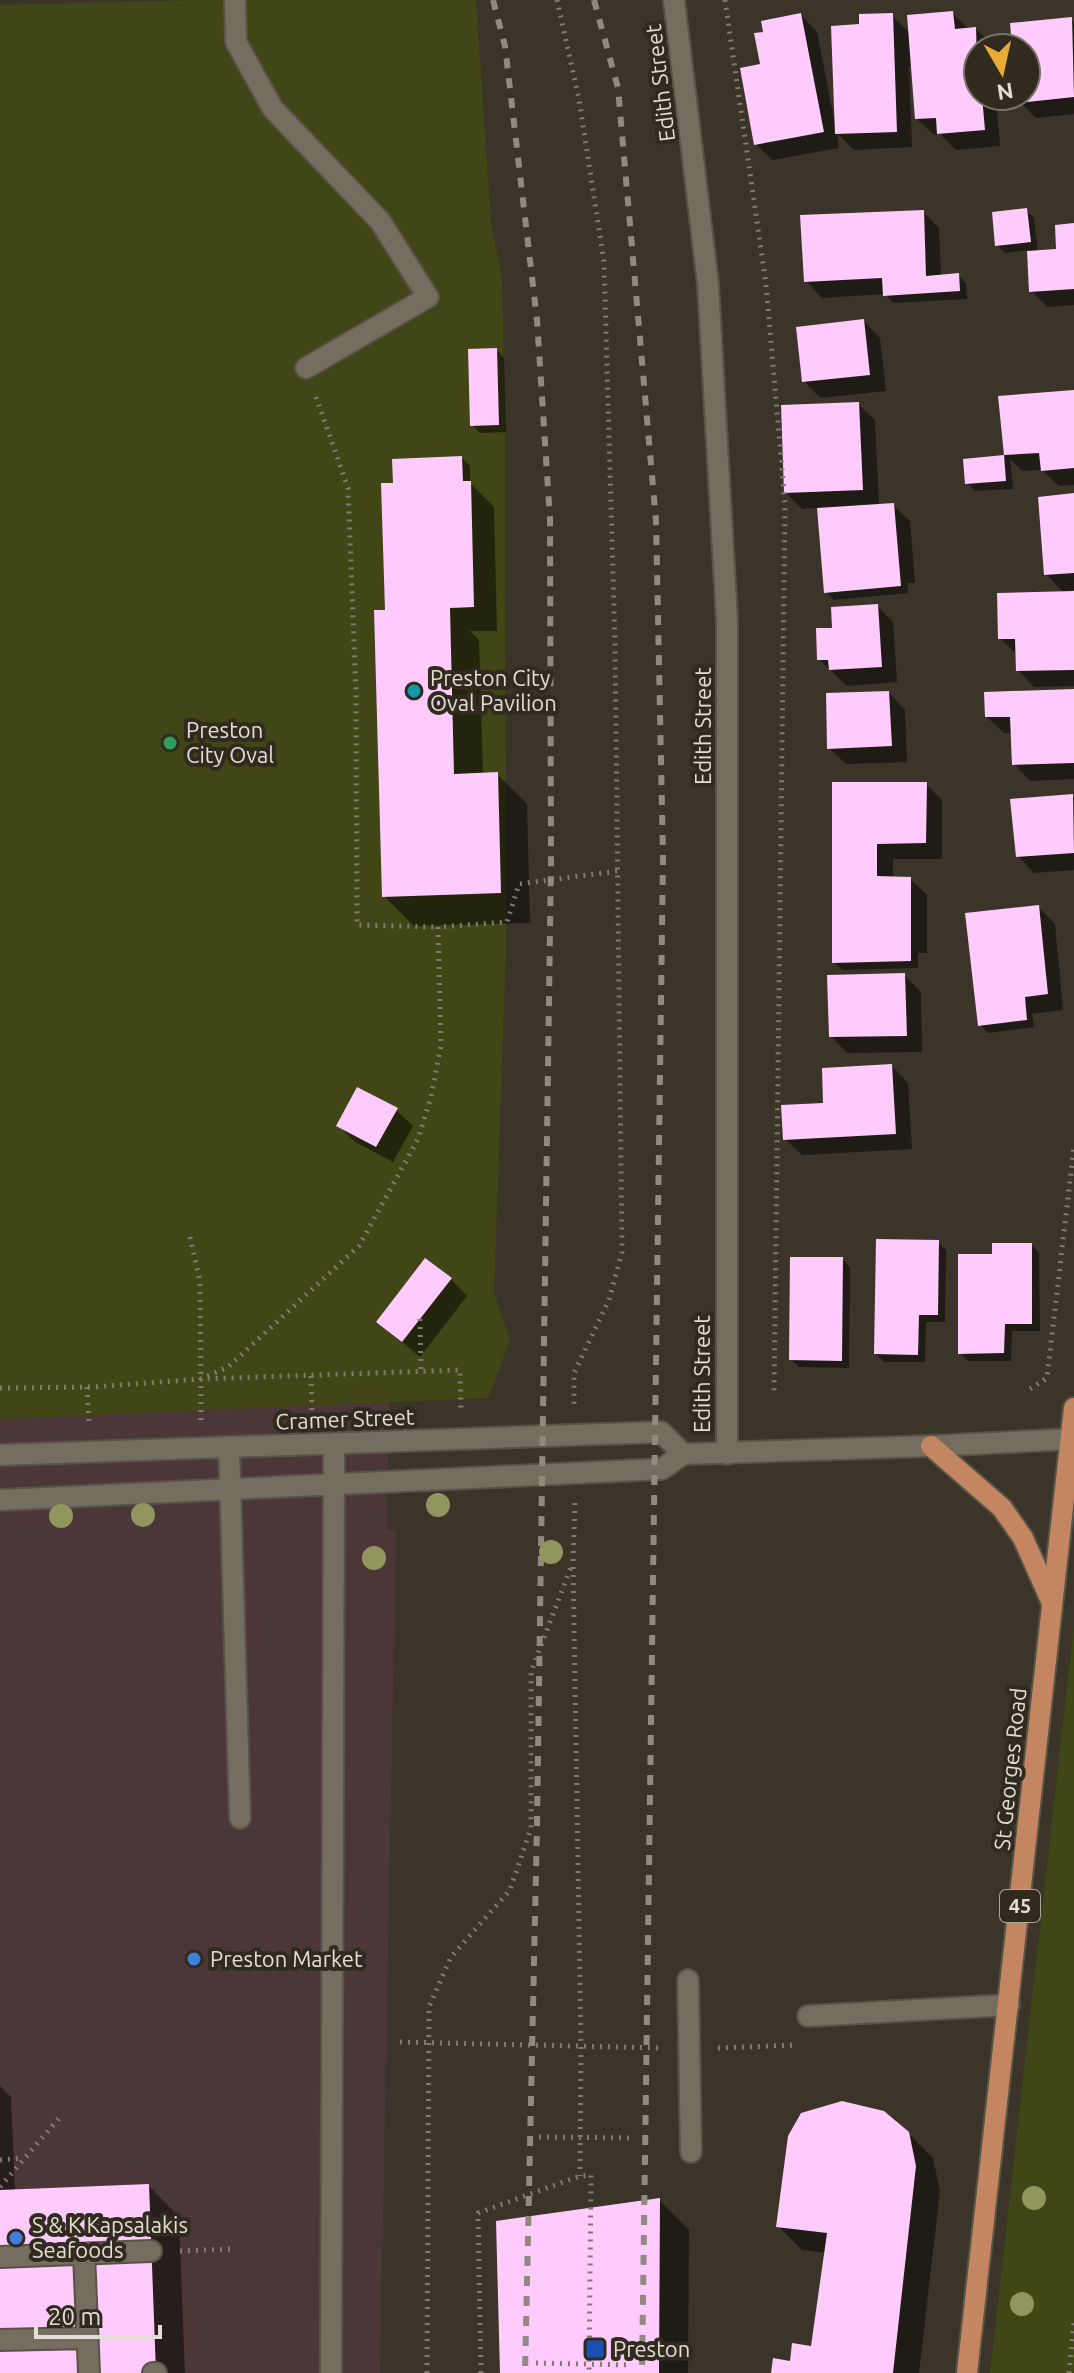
<svg xmlns="http://www.w3.org/2000/svg" width="1074" height="2373" font-family="Ubuntu,sans-serif">
  <rect width="100%" height="100%" fill="#3b3429"/>
  <path fill="#4c3738" d="M389 1402 387 1530H396L380 2373H0V1415Z"/>
  <path fill="#404615" d="M192 0H476L491 223 502 279 505 424 506 951 494 1293 510 1339 489 1398 0 1419V5Z
    M1074 1625V2373H990Z"/>
  <path fill="#0007" d="M953 14 969 29H976L992 45V48H978V96H996L1000 146 956 150 940 134 934 135 917 119 913 66H909L912 147 854 150 837 133 839 148 772 160 756 144 765 33 801 15 817 32 834 119H836L861 26 892 15 910 34Z
    M1071 19 1074 22V114L1036 118 1020 102 1019 96H1026V48H1014Z
    M1026 210 1034 218 1038 252 1059 251 1074 225V305L1048 307 1031 291 1029 250 1005 253 997 245Z
    M923 212 939 228 941 276 958 275 966 283 967 299 893 303 885 294 822 298 806 281Z
    M864 321 880 338 886 391 820 398 804 381Z
    M496 350 504 358 506 432 480 433 472 425Z
    M1074 392V485L1059 486 1042 470 1022 471 1010 459 1013 489 975 491 967 483 965 461 1006 457 1000 398Z
    M858 404 875 420 879 506 893 505 910 521 915 583H907L908 593 834 600 826 592 819 508 802 509 786 493Z
    M462 458 470 466V483L494 507 497 631H470L479 640 483 775 497 774 527 804 530 923 414 926 384 896 389 612 395 485Z
    M1074 495V590H1071L1074 593V686L1034 687 1018 670V656L1000 638 1065 594 1046 574Z
    M877 606 893 622 897 682 847 686 819 659 834 630Z
    M1074 691V779L1030 781 1014 764 1013 733H1004L987 717Z
    M889 693 905 710 907 762 846 764 829 748Z
    M834 784H926L942 800V859H893V878L910 879 927 895V953H918V968L842 970 834 962Z
    M1072 796 1074 798V870L1034 873 1018 856Z
    M1038 907 1055 924 1063 1010 1032 1014 1034 1027 988 1033 980 1025Z
    M904 975 921 992 922 1052 847 1053 831 1036Z
    M892 1066 908 1083 912 1149 802 1155 785 1139 825 1105Z
    M396 1110 413 1126 393 1162 355 1142 338 1125Z
    M938 1242 946 1250 945 1322H926L925 1362H884L876 1354Z
    M1032 1245 1039 1253 1040 1331H1012L1011 1361H968L960 1353 994 1256Z
    M842 1259 850 1267 849 1368 799 1367 791 1359Z
    M451 1279 467 1296 420 1357 378 1321Z
    M0 2086 11 2097 15 2191 149 2186 179 2217 185 2373H0Z
    M908 2133 933 2158 940 2191 919 2373H773L813 2348 826 2253 802 2250 778 2226Z
    M659 2200 689 2230 688 2373H502Z"/>
  <path fill="#fecbfc" d="M953 11 955 29 976 27 978 96H982L985 130 937 134 936 118 915 119 907 15Z
    M801 13 824 132 754 145 740 68 760 64 754 33 763 32 761 21Z
    M893 13 897 132 835 134 831 26 859 24V14Z
    M1072 17 1074 97 1018 103 1017 96H1026V48H1012L1010 23Z
    M1027 208 1031 242 995 246 992 212Z
    M924 210 926 276 959 273 960 291 883 296 882 278 804 282 800 215Z
    M1074 223V289L1029 292 1027 251 1056 249 1055 225Z
    M864 319 870 375 802 382 796 327Z
    M497 348 499 425 470 426 468 349Z
    M1074 390V468L1041 471 1039 453 1004 455 998 396Z
    M859 402 863 490 784 493 781 405Z
    M1004 455 1006 481 965 484 963 459Z
    M462 456 463 481H471L474 607 450 608 454 774 498 772 501 893 382 897 374 610H385L381 483H393L392 459Z
    M1074 493V573L1044 575 1038 497Z
    M894 503 901 586 824 593 817 508Z
    M1074 591V670L1016 671 1015 639H998L997 593Z
    M878 604 882 667 829 670 828 660H817L816 628H832L831 607Z
    M1074 689V763L1012 765 1010 717H985L984 692Z
    M889 691 892 746 827 749 826 693Z
    M832 782H927L926 843 877 844V876L911 877V961L832 963Z
    M1073 794 1074 853 1016 857 1010 799Z
    M1039 905 1048 994 1025 997 1027 1020 978 1026 965 913Z
    M905 973 907 1036 829 1037 827 975Z
    M892 1064 896 1134 783 1140 781 1105 823 1103 822 1068Z
    M357 1087 398 1108 376 1147 336 1126Z
    M876 1239 939 1240 938 1315H919L918 1355 874 1354Z
    M992 1243H1032V1324H1005L1004 1353 958 1354V1254H992Z
    M790 1257H843L842 1361 789 1360Z
    M425 1258 452 1278 402 1342 376 1322Z
    M842 2101 884 2111 909 2132 916 2166 893 2373H771L773 2358 790 2361 792 2343 811 2346 827 2233 776 2227 788 2136 801 2113Z
    M149 2184 156 2373H0V2190Z
    M660 2198 659 2373H500L496 2221Z"/>
  <g fill="none" stroke-linecap="round" stroke-linejoin="round">
    <defs>
      <path id="minor" d="M235 0 236 42 273 109 380 221 428 297 306 368
        M674 0 708 284 727 621V1454
        M229 1447 240 1818
        M0 1455 661 1432 683 1454
        M0 1500 662 1469 683 1454 931 1446 1074 1439
        M688 1980 691 2152
        M808 2016 1009 2005
        M84 2254 89 2373
        M0 2257 151 2251
        M0 2340 88 2338
        M153 2373H156
        M331 2373 334 1443"/>
      <path id="major" d="M931 1446 1002 1508 1023 1538 1052 1603
        M967 2373 1074 1408"/>
    </defs>
    <use href="#minor" stroke="#585248" stroke-width="24"/>
    <use href="#major" stroke="#585248" stroke-width="24"/>
    <path stroke="#807a70" stroke-width="5" stroke-dasharray="2 6" stroke-linecap="butt" d="M557 0 579 99 604 262 615 643 622 1252 609 1300 574 1373V1405
      M725 0 766 284 785 504 774 1396
      M316 397 348 488 356 693 357 925 438 927
      M190 1237 200 1281 201 1379
      M420 1319 421 1372
      M311 1376 312 1415
      M87 1387 89 1422
      M0 1388 92 1387 201 1379 460 1370 461 1408
      M1030 1389 1047 1378 1074 1146
      M201 1420V1379L228 1367 359 1246 418 1139 431 1097 441 1045 438 927 507 922 519 884 618 871
      M575 1503 573 1562 581 2045 580 2176
      M400 2042 660 2048
      M718 2048 796 2045
      M539 2137 635 2138
      M0 2160 23 2158
      M0 2187 60 2117
      M180 2251 233 2249
      M536 2363 632 2365
      M427 2373 429 2007 451 1957 510 1890 531 1828V1672L571 1567
      M481 2373 478 2213 580 2176 591 2175 589 2373
      M1069 2373 1074 2322"/>
    <use href="#minor" stroke="#756d60" stroke-width="20"/>
    <use href="#major" stroke="#c48660" stroke-width="20"/>
    <path stroke="#908a81" stroke-width="6" stroke-dasharray="10 10" stroke-linecap="butt" d="M493 0 505 46 537 320 550 519 551 862 537 1825 525 2373
      M594 0 618 88 656 521 663 857 642 2373"/>
  </g>
  <g fill="#91955e">
    <circle cx="438" cy="1505" r="12"/>
    <circle cx="143" cy="1515" r="12"/>
    <circle cx="61" cy="1516" r="12"/>
    <circle cx="551" cy="1552" r="12"/>
    <circle cx="374" cy="1558" r="12"/>
    <circle cx="1034" cy="2198" r="12"/>
    <circle cx="1022" cy="2304" r="12"/>
  </g>
  <circle fill="#0f9aa8" stroke="#312a1f" stroke-width="3" cx="414" cy="691" r="8"/>
  <circle fill="#2e9e5b" stroke="#312a1f" stroke-width="3" cx="170" cy="743" r="8"/>
  <g fill="#3f7fe0" stroke="#312a1f" stroke-width="3">
    <circle cx="194" cy="1959" r="8"/>
    <circle cx="16" cy="2238" r="8"/>
  </g>
  <rect fill="#1a4fb4" stroke="#312a1f" stroke-width="3" x="585" y="2339" width="20" height="20" rx="4"/>
  <g text-anchor="middle" stroke-width="8" stroke-linejoin="round" paint-order="stroke">
    <rect fill="#312a1f" stroke="#ada89f" stroke-width="2" x="1000" y="1890" width="40" height="32" rx="6"/>
    <g font-size="20" font-weight="bold" fill="#e2ded6">
      <text x="1020" y="1913">45</text>
    </g>
    <g font-size="22" fill="#e2ded6" stroke="#312a1f">
      <text transform="translate(660 83) rotate(-97)" y="8">Edith Street</text>
      <text transform="translate(703 726) rotate(-90)" y="8">Edith Street</text>
      <text transform="translate(702 1374) rotate(-90)" y="8">Edith Street</text>
      <text transform="translate(345 1419) rotate(-2)" y="8">Cramer Street</text>
      <text transform="translate(1010 1769) rotate(-84)" y="8">St Georges Road</text>
    </g>
    <g font-size="22" fill="#e2ded6" stroke="#312a1f" text-anchor="start">
      <text x="430" y="686">Preston City<tspan x="430" dy="25">Oval Pavilion</tspan></text>
      <text x="186" y="738">Preston<tspan x="186" dy="25">City Oval</tspan></text>
      <text x="210" y="1967">Preston Market</text>
      <text x="32" y="2233">S &amp; K Kapsalakis<tspan x="32" dy="25">Seafoods</tspan></text>
      <text x="613" y="2357">Preston</text>
    </g>
  </g>
  <g transform="translate(1002 72) rotate(171)"><circle r="38" fill="#312a1f" stroke="#787268" stroke-width="2"/>
  <path d="M0-6L14 30L0 20L-14 30Z" fill="#e7ac36"/>
  <text y="-12" font-size="22" font-weight="bold" text-anchor="middle" fill="#e2ded6">N</text>
  </g>
  <path d="M36 2325v12h124v-12" fill="none" stroke="#e2ded6" stroke-width="4"/>
  <text x="48" y="2325" font-size="24" fill="#e2ded6" stroke="#312a1f" stroke-width="6" paint-order="stroke">20 m</text>
</svg>
